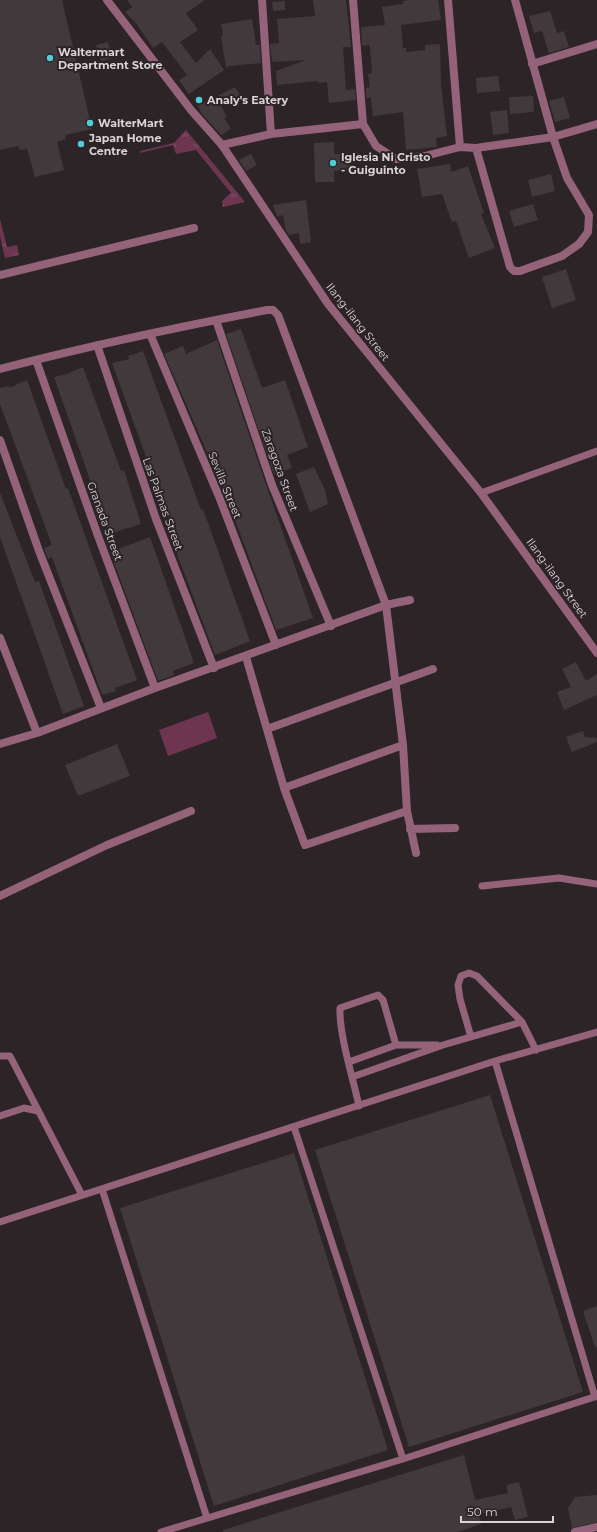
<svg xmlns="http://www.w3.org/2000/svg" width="597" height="1532" font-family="Montserrat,sans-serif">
  <defs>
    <pattern id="grass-tufts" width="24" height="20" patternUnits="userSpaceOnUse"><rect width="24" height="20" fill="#6e3551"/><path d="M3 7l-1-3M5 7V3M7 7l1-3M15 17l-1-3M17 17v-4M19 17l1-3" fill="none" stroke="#825169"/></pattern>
  </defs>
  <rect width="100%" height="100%" fill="#2d2428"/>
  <path fill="url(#grass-tufts)" d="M186 130 245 202 223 207 222 201 231 193 196 150 176 154 173 145 140 153V151L174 143Z
    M0 219 7 247 17 245 19 255 5 258 0 236Z"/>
  <path fill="#6e3551" d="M208 712 217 738 168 756 159 730Z"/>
  <path fill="#42393c" d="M0 0H62L92 129 65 135 66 139 57 142 64 170 35 177 27 149 20 150 18 146 0 150Z
    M127 0H205L186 13 198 30 180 42 196 63 210 49 224 70 189 94 179 80 187 75 162 42 153 48 136 23 125 12 132 7Z
    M313 0H346L351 47H343L346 90 355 89 356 100 329 103 327 82 318 83V81L277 85 276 71 306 60 272 62 270 44 279 43 277 19 315 16Z
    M410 0H438L441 20 401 25 403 48H406V52L425 50V45L440 44 441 84 447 136 436 138 437 147 406 150 403 112 373 116 371 98H366V88L370 87 368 74 372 73 370 49 369 45 362 46 361 27 385 25 382 7 403 4V1Z
    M285 1V10L273 11 272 2Z
    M550 11 557 33 564 31 569 47 549 53 542 31 534 33 529 16Z
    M252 19 256 45H260L261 63 229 66 226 68 221 36 223 35 221 24Z
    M108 42 112 58 101 61 96 45Z
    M498 76 500 91 477 93 476 78Z
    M235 87 239 93V99L218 100 227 117 224 118 231 129 221 135 202 114 198 106Z
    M533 96 534 112 510 114 509 97Z
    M564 97 570 118 555 122 549 101Z
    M507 110 509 133 493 135 490 112Z
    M334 142V154H345L351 160V166L346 170 334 171V182H315L314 143Z
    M251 154 257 165 246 171 239 160Z
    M450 164 451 172 468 166 484 213 481 214 495 248 469 258 456 221 452 222 442 194 422 197 417 169Z
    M551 174 555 191 532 197 528 180Z
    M306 200 311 242 300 244 299 233 289 235 286 231 283 215 277 217 273 205Z
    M533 204 538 220 514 227 509 211Z
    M566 269 576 300 552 308 542 277Z
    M241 329 262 388 285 380 308 447 287 455 292 468 274 475 226 334Z
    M217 340 264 479 313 618 276 630 225 493 164 354 183 346 186 354Z
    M143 351 201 510 203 509 250 641 215 655 168 530 171 529 170 523 112 363 129 359 128 356Z
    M83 367 121 471 124 470 141 524 109 534 54 377 67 374Z
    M27 380 66 489 68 488 137 680 115 688 116 691 102 695 52 557 48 559 44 548 52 545 0 404V388L9 386V388Z
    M314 467 325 490 328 504 310 512 296 474Z
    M0 493 35 582 39 581 84 706 63 714 0 537Z
    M150 537 194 663 173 671 174 675 158 681 110 552Z
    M576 662 586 681 597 674V695L564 710 557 692 571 687 562 669Z
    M583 731 585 737 597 738V742L572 752 566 737Z
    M117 744 130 776 78 796 65 765Z
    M490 1095 583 1392 409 1447 315 1150Z
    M294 1153 388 1450 214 1506 120 1208Z
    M597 1306V1347H595L583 1311Z
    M464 1455 475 1500 508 1493 506 1485 519 1482 528 1517 515 1520 511 1507 479 1514 481 1524 458 1532H223V1530Z
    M597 1495V1522L572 1528 568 1508 575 1497Z"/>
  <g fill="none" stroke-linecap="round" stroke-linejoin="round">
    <path stroke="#946379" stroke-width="7" d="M481 493 597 451
      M482 886 559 878 597 884
      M471 1037 460 999 458 985 461 976 469 973 477 976 522 1022 536 1050
      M396 1045H437
      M0 1056H10L82 1195
      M495 1061 595 1397
      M349 1062 396 1045 383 1000 378 995 340 1008C339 1035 353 1078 359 1106
      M352 1077 443 1045 522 1022
      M0 1116 24 1108 38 1111
      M294 1127 403 1459
      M102 1189 207 1518
      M0 1222 495 1061 597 1032
      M161 1532 403 1459 597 1396"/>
    <path stroke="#946379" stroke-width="8" d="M262 0 271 134
      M353 0 363 124
      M448 0 460 147
      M532 64 597 44
      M222 145 271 134 363 124 376 146 396 159 425 156 460 147 476 148 553 137 597 124
      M476 148 510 267 514 271H520L562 256 579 244 588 232 589 215 567 178 553 137 515 0
      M0 275 194 228
      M216 320 272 485 331 626
      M150 334 220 499 276 645
      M97 345 156 519 214 668
      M36 360 98 536 155 688
      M0 369C88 346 178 327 267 310H273L278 315 386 605 403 745 407 811 416 853
      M0 440 39 551 101 708
      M0 638 37 733
      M246 657 284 788 305 845 407 811
      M267 729 433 669
      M0 744 37 733 155 688 386 605 410 600
      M284 788 403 745
      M410 829 455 828
      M0 896 107 845 191 811
      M575 1532 597 1527"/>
    <path stroke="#946379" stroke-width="8" d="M107 0 191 110 222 145 328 304 481 493 597 653"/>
  </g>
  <g fill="#51ccd4" stroke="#2d2428" stroke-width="1.5">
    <circle cx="50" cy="58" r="4"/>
    <circle cx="199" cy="100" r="4"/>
    <circle cx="90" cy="123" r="4"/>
    <circle cx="81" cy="144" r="4"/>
    <circle cx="333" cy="163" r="4"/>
  </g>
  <g text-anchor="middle" stroke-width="4" stroke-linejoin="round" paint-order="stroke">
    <g font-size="11" font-weight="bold" fill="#dad4d7" stroke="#2d2428" text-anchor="start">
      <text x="58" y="56">Waltermart<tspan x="58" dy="13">Department Store</tspan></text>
      <text x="207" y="104">Analy's Eatery</text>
      <text x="98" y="127">WalterMart</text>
      <text x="89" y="142">Japan Home<tspan x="89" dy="13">Centre</tspan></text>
      <text x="341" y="161">Iglesia Ni Cristo<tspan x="341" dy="13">- Guiguinto</tspan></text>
    </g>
    <g font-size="11" fill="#dad4d7" stroke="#2d2428">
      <text transform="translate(358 322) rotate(52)" y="4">Ilang-ilang Street</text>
      <text transform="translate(280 470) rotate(70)" y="4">Zaragoza Street</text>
      <text transform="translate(225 485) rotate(68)" y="4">Sevilla Street</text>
      <text transform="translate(163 504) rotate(70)" y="4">Las Palmas Street</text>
      <text transform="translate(105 521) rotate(70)" y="4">Granada Street</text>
      <text transform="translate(557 578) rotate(54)" y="4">Ilang-ilang Street</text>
    </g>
  </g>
  <path d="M461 1516v6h92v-6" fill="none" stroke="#dad4d7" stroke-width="2"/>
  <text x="467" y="1516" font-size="12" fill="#dad4d7" stroke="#2d2428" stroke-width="3" paint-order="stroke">50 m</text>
</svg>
